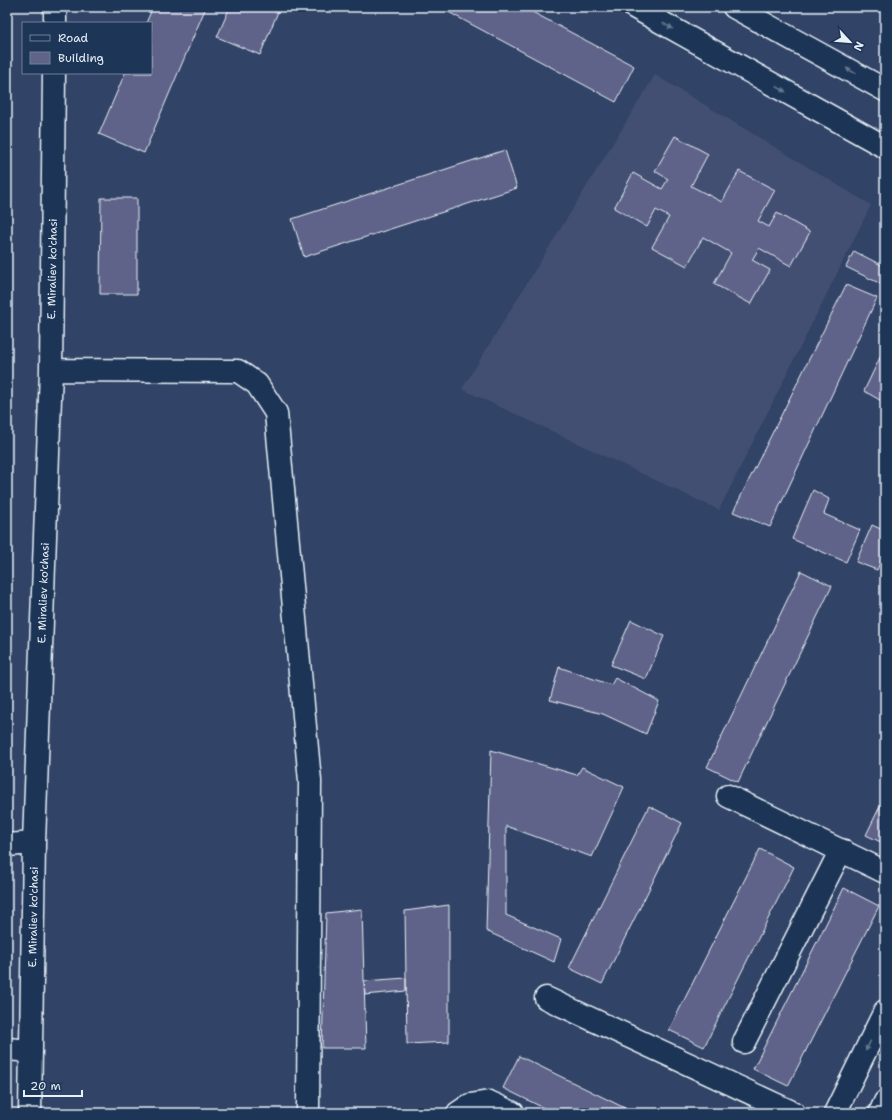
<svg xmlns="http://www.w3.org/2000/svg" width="892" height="1120" font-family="'Shantell Sans',sans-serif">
  <rect width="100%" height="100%" fill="#314366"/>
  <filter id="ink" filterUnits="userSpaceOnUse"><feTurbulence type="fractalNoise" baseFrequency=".025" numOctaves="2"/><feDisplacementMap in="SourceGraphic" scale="8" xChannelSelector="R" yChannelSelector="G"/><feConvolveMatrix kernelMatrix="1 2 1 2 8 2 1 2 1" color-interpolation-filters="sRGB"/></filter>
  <g filter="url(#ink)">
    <path fill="#425073" d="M655 75 871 205 719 510 462 389Z"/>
    <path fill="#606489" stroke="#e8f1f8" d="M153 7H206L144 153 99 134 125 73H151V23H146Z
      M230 7H280L260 55 217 37Z
      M439 7H523L634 66 616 102Z
      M675 136 708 154 691 186 722 202 739 171 775 190 758 221 769 227 777 213 810 232 791 266 759 248 752 260 770 270 751 304 714 284 731 253 703 237 687 266 652 247 669 217 656 210 647 227 614 208 633 173 662 189 668 179 655 171Z
      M505 150 517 188 304 257 292 219Z
      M101 198H137V294H100Z
      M854 251 885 267V286L846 267Z
      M846 285 877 298 770 527 733 512Z
      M885 347V403L864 391Z
      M813 490 829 499 824 514 860 530 846 562 792 539Z
      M872 525 885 531V551L877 570 856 562Z
      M801 571 832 586 738 782 707 767Z
      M631 620 664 636 646 679 611 665Z
      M559 667 611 685 615 678 659 701 646 734 603 714 550 700Z
      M491 750 577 775 582 767 624 787 592 857 506 826V915L561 939 554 962 486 931Z
      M885 796V844L866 835Z
      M649 806 682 823 602 984 569 968Z
      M760 849 794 867 704 1047 669 1030Z
      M844 888 879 906 788 1086 753 1069Z
      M449 905V1042L407 1044 405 911Z
      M362 909 366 1048H322L326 913Z
      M406 978V991L365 995 364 981Z
      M519 1056 635 1113H554L503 1088Z"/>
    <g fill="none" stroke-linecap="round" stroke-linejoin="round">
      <defs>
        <path id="minor" d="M634 7 885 147
          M734 7 885 90
          M55 23V7
          M51 370 238 371 257 384 276 413 310 781 308 1113
          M728 796 885 872
          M7 845 34 843
          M546 998 794 1113
          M744 1042 841 850
          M7 1049 31 1051
          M30 1113 34 843 51 370 54 73
          M458 1113 470 1105 489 1102 513 1113"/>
        <path id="major" d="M835 1113 885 1011
          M880 1113 885 1102"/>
      </defs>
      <use href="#minor" stroke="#e8f1f8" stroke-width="25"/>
      <use href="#major" stroke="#e8f1f8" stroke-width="25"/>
      <use href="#minor" stroke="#1d3557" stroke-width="22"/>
      <use href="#major" stroke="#1d3557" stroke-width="22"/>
    </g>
    <defs><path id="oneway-solid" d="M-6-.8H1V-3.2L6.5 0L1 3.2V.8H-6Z"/></defs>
    <g fill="#64778f">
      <use href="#oneway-solid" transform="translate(668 26) rotate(29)"/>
      <use href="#oneway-solid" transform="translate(851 71) rotate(-151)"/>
      <use href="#oneway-solid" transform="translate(781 89) rotate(29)"/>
      <use href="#oneway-solid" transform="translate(868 1046) rotate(116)"/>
    </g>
  </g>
  <g text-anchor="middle" stroke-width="3" stroke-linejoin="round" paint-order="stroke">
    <g font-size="11" fill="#e8f1f8" stroke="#1d3557">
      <text transform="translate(52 269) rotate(-89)" y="4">E. Miraliev ko'chasi</text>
      <text transform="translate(43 593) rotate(-88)" y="4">E. Miraliev ko'chasi</text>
      <text transform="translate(33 917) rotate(-89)" y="4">E. Miraliev ko'chasi</text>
    </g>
  </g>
  <rect width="892" height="1120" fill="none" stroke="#1d3557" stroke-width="24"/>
  <rect x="12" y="12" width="868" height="1096" fill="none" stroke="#e8f1f8" stroke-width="1.5" filter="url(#ink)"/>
  <rect x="22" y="22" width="130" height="52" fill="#1d3557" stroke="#6e8097"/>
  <rect x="30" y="35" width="20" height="6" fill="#1d3557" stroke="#6e8097"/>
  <text x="58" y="42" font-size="12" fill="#e8f1f8">Road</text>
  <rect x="30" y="52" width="20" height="12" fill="#606489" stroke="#6e8097"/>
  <text x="58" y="62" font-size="12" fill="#e8f1f8">Building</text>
  <g transform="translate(850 42) rotate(116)" stroke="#1d3557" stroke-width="3" paint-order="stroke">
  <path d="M0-3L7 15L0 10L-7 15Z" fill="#e8f1f8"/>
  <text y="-6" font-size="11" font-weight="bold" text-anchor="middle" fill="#e8f1f8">N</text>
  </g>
  <path d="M24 1090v6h58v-6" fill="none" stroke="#e8f1f8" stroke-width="2"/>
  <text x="30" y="1090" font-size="12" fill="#e8f1f8" stroke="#1d3557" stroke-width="3" paint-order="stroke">20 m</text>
</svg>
